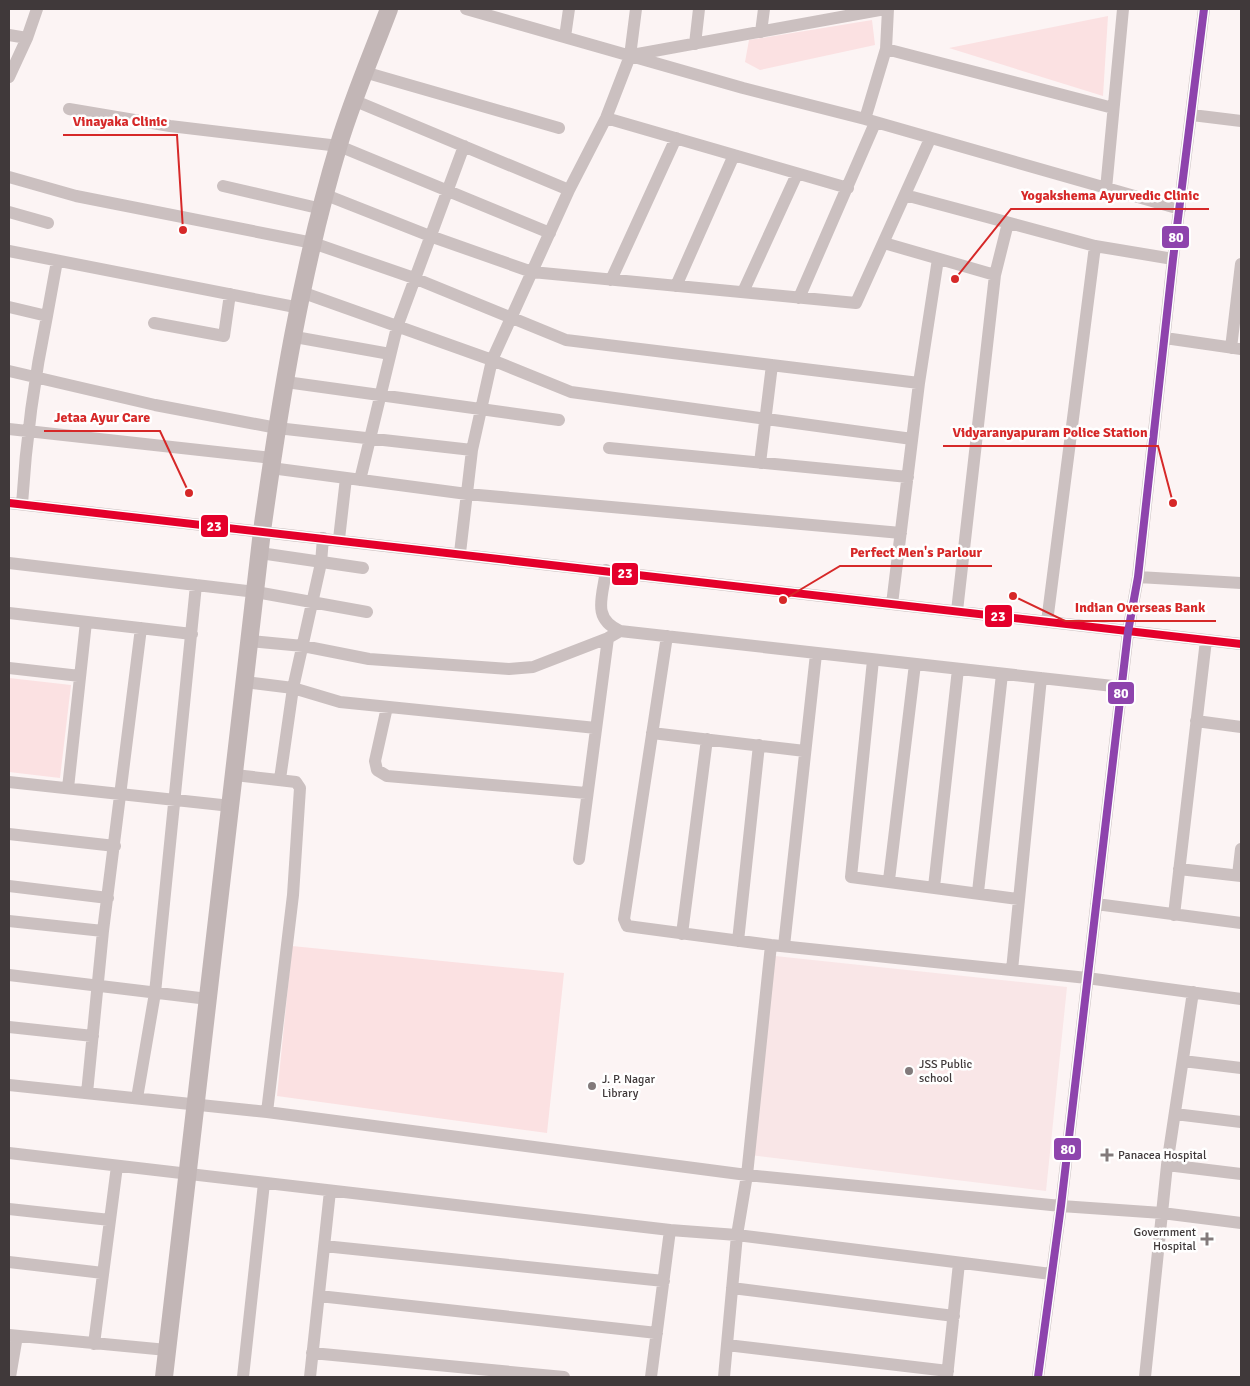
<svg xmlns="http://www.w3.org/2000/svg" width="1250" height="1386" font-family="Signika,sans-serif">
  <rect width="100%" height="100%" fill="#fcf4f4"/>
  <path fill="#f9e6e7" d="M775 956 1067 987 1046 1191 750 1155Z"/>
  <path fill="#fbe1e2" d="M1108 16 1103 96 949 48Z
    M872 20 875 45 760 70 745 62 749 40Z
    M9 678 71 685 60 778 9 772Z
    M292 946 564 973 547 1133 277 1096Z"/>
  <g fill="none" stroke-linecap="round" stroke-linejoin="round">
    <path stroke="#cbc0c0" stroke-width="12" d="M466 9 743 88 865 119 1180 209
      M761 32 764 9
      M9 35 27 38
      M565 37 569 9
      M695 44 699 9
      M886 49 1113 108
      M632 55 885 9
      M364 72 559 128
      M9 77 27 38 37 9
      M353 100 569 190
      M69 109 170 126 339 146 550 233
      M1192 115 1241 121
      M606 118 848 188
      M865 119 886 49 888 9
      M9 177 76 196 313 243 414 278 566 340 919 383
      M223 186 322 209
      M1106 189 1123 9
      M326 195 430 236 532 272 856 303 930 139
      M905 195 1095 246 1173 259
      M9 212 48 223
      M884 243 995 275
      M9 251 300 308
      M611 280 676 138
      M676 286 734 155
      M743 292 797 174
      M304 293 492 360 571 392 912 439
      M799 298 875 123
      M9 307 47 316C34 379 26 440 22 504
      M47 316 57 261
      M154 323 224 336 230 294
      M295 337 390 354
      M1165 338 1241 349
      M1231 348 1241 264
      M9 371 155 405 277 428 472 450
      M286 382 559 420
      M9 429 272 458
      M609 448 908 477
      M760 463 772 365
      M271 468 467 494 901 533
      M360 480 397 327 464 146
      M9 503 1241 644
      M339 539 346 478
      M260 553 363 568
      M460 553 472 450 492 360 569 190 606 118 630 56 636 9
      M9 563 256 592 367 612
      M606 570C603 596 591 618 620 631
      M1138 577 1241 583
      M892 604 919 383 938 259
      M957 611 995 275 1008 223
      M9 613 192 634
      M1047 622 1095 246
      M667 636 624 919 627 926 771 945 1087 978 1241 999
      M250 641 303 646 369 659 509 669 533 667 608 638 620 631 1122 687
      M873 660 851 877 1018 899
      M9 668 80 676
      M245 682 293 688 340 702 596 728
      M387 707 375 761 377 770 387 776 586 793
      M1196 721 1241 727
      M652 733 805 751
      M235 775 296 782 300 788 293 895 267 1112
      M280 779 293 688 321 563 323 538
      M9 782 231 806
      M68 788 86 622
      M9 834 115 846
      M579 859 608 638
      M1179 869 1241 876
      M1238 875 1241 849
      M889 880 915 664
      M9 886 108 898
      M934 887 958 669
      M978 892 1002 674
      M1096 904 1241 923
      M1174 915 1206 640
      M9 921 103 931
      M682 934 707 739
      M738 941 759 745
      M784 946 816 654
      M1012 970 1041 678
      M9 975 208 999
      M9 1027 93 1036
      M1183 1061 1241 1068
      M9 1085 267 1112 747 1175 1061 1206 1162 1213 1241 1223
      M87 1093 103 931 141 628
      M137 1098 155 993 196 585
      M1175 1114 1241 1122
      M9 1153 670 1230 737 1235 1051 1274
      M1167 1165 1241 1174
      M9 1209 110 1220
      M324 1246 664 1281
      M9 1262 103 1273
      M732 1288 954 1316
      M319 1296 657 1333
      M9 1335 167 1350
      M94 1344 117 1166
      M727 1345 948 1371
      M312 1353 564 1377
      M10 1377 17 1336
      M243 1377 264 1183
      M310 1377 330 1191
      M651 1377 670 1230
      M724 1377 737 1235 747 1175 771 945
      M947 1377 959 1263
      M1038 1377 1061 1206 1128 632 1138 577 1173 259 1204 9
      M1145 1377 1167 1165 1193 992"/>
    <path stroke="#c2b6b6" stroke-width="18" d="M164 1377 262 531C280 402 301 270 339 144 353 98 372 54 389 9"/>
    <defs>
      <path id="bus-1" d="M9 503 1241 644"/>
      <path id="bus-2" d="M1038 1377 1061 1206 1128 632 1138 577 1173 259 1204 9"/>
    </defs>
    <use href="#bus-1" stroke="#fff" stroke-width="11"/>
    <use href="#bus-2" stroke="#fff" stroke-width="11"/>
    <use href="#bus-1" stroke="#e4002b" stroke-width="8"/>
    <use href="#bus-2" stroke="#8e44ad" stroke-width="8"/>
  </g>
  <g fill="#827a7b" stroke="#fff" stroke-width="2">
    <circle cx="909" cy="1071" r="5"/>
    <circle cx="592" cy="1086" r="5"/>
    <path d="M1104.5 1147.5h5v5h5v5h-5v5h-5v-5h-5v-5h5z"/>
    <path d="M1204.5 1231.5h5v5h5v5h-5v5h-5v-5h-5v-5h5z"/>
  </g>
  <g text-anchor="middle" stroke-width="5" stroke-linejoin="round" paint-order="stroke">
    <g font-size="12" fill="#40393a" stroke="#fff" text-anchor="start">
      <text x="919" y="1068">JSS Public<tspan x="919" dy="14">school</tspan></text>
      <text x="602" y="1083">J. P. Nagar<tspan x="602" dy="14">Library</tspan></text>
      <text x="1118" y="1159">Panacea Hospital</text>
      <text x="1196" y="1236" text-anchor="end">Government<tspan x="1196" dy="14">Hospital</tspan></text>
    </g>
  </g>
  <path fill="none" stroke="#d62828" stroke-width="2" d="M183 230L177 135H63M955 279L1011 209H1209M189 493L160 431H44M1173 503L1158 446H943M783 600L840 566H992M1013 596L1065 621H1216"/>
  <g fill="#d62828" stroke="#fff" stroke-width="2">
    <circle cx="183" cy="230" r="5"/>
    <circle cx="955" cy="279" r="5"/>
    <circle cx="189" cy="493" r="5"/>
    <circle cx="1173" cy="503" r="5"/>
    <circle cx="783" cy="600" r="5"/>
    <circle cx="1013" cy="596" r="5"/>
  </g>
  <g font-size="14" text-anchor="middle" font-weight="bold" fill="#d62828" stroke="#fff" stroke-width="5" stroke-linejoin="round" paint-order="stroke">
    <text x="120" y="126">Vinayaka Clinic</text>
    <text x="1110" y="200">Yogakshema Ayurvedic Clinic</text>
    <text x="102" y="422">Jetaa Ayur Care</text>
    <text x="1050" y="437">Vidyaranyapuram Police Station</text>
    <text x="916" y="557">Perfect Men's Parlour</text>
    <text x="1140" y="612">Indian Overseas Bank</text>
  </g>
  <g stroke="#fff" stroke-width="2">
    <rect x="1161" y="225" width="29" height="24" rx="5" fill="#8e44ad"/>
    <rect x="200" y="514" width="29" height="24" rx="5" fill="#e4002b"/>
    <rect x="611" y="562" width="28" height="24" rx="5" fill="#e4002b"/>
    <rect x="984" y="604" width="29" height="24" rx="5" fill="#e4002b"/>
    <rect x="1107" y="681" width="28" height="24" rx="5" fill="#8e44ad"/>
    <rect x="1053" y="1137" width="29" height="24" rx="5" fill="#8e44ad"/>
  </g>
  <g font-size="14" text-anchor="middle" font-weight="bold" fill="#fff">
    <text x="1176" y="242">80</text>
    <text x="214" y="531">23</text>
    <text x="625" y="578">23</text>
    <text x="998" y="621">23</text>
    <text x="1121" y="698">80</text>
    <text x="1068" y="1154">80</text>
  </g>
  <rect width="1250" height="1386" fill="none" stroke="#40393a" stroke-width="20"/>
</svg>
